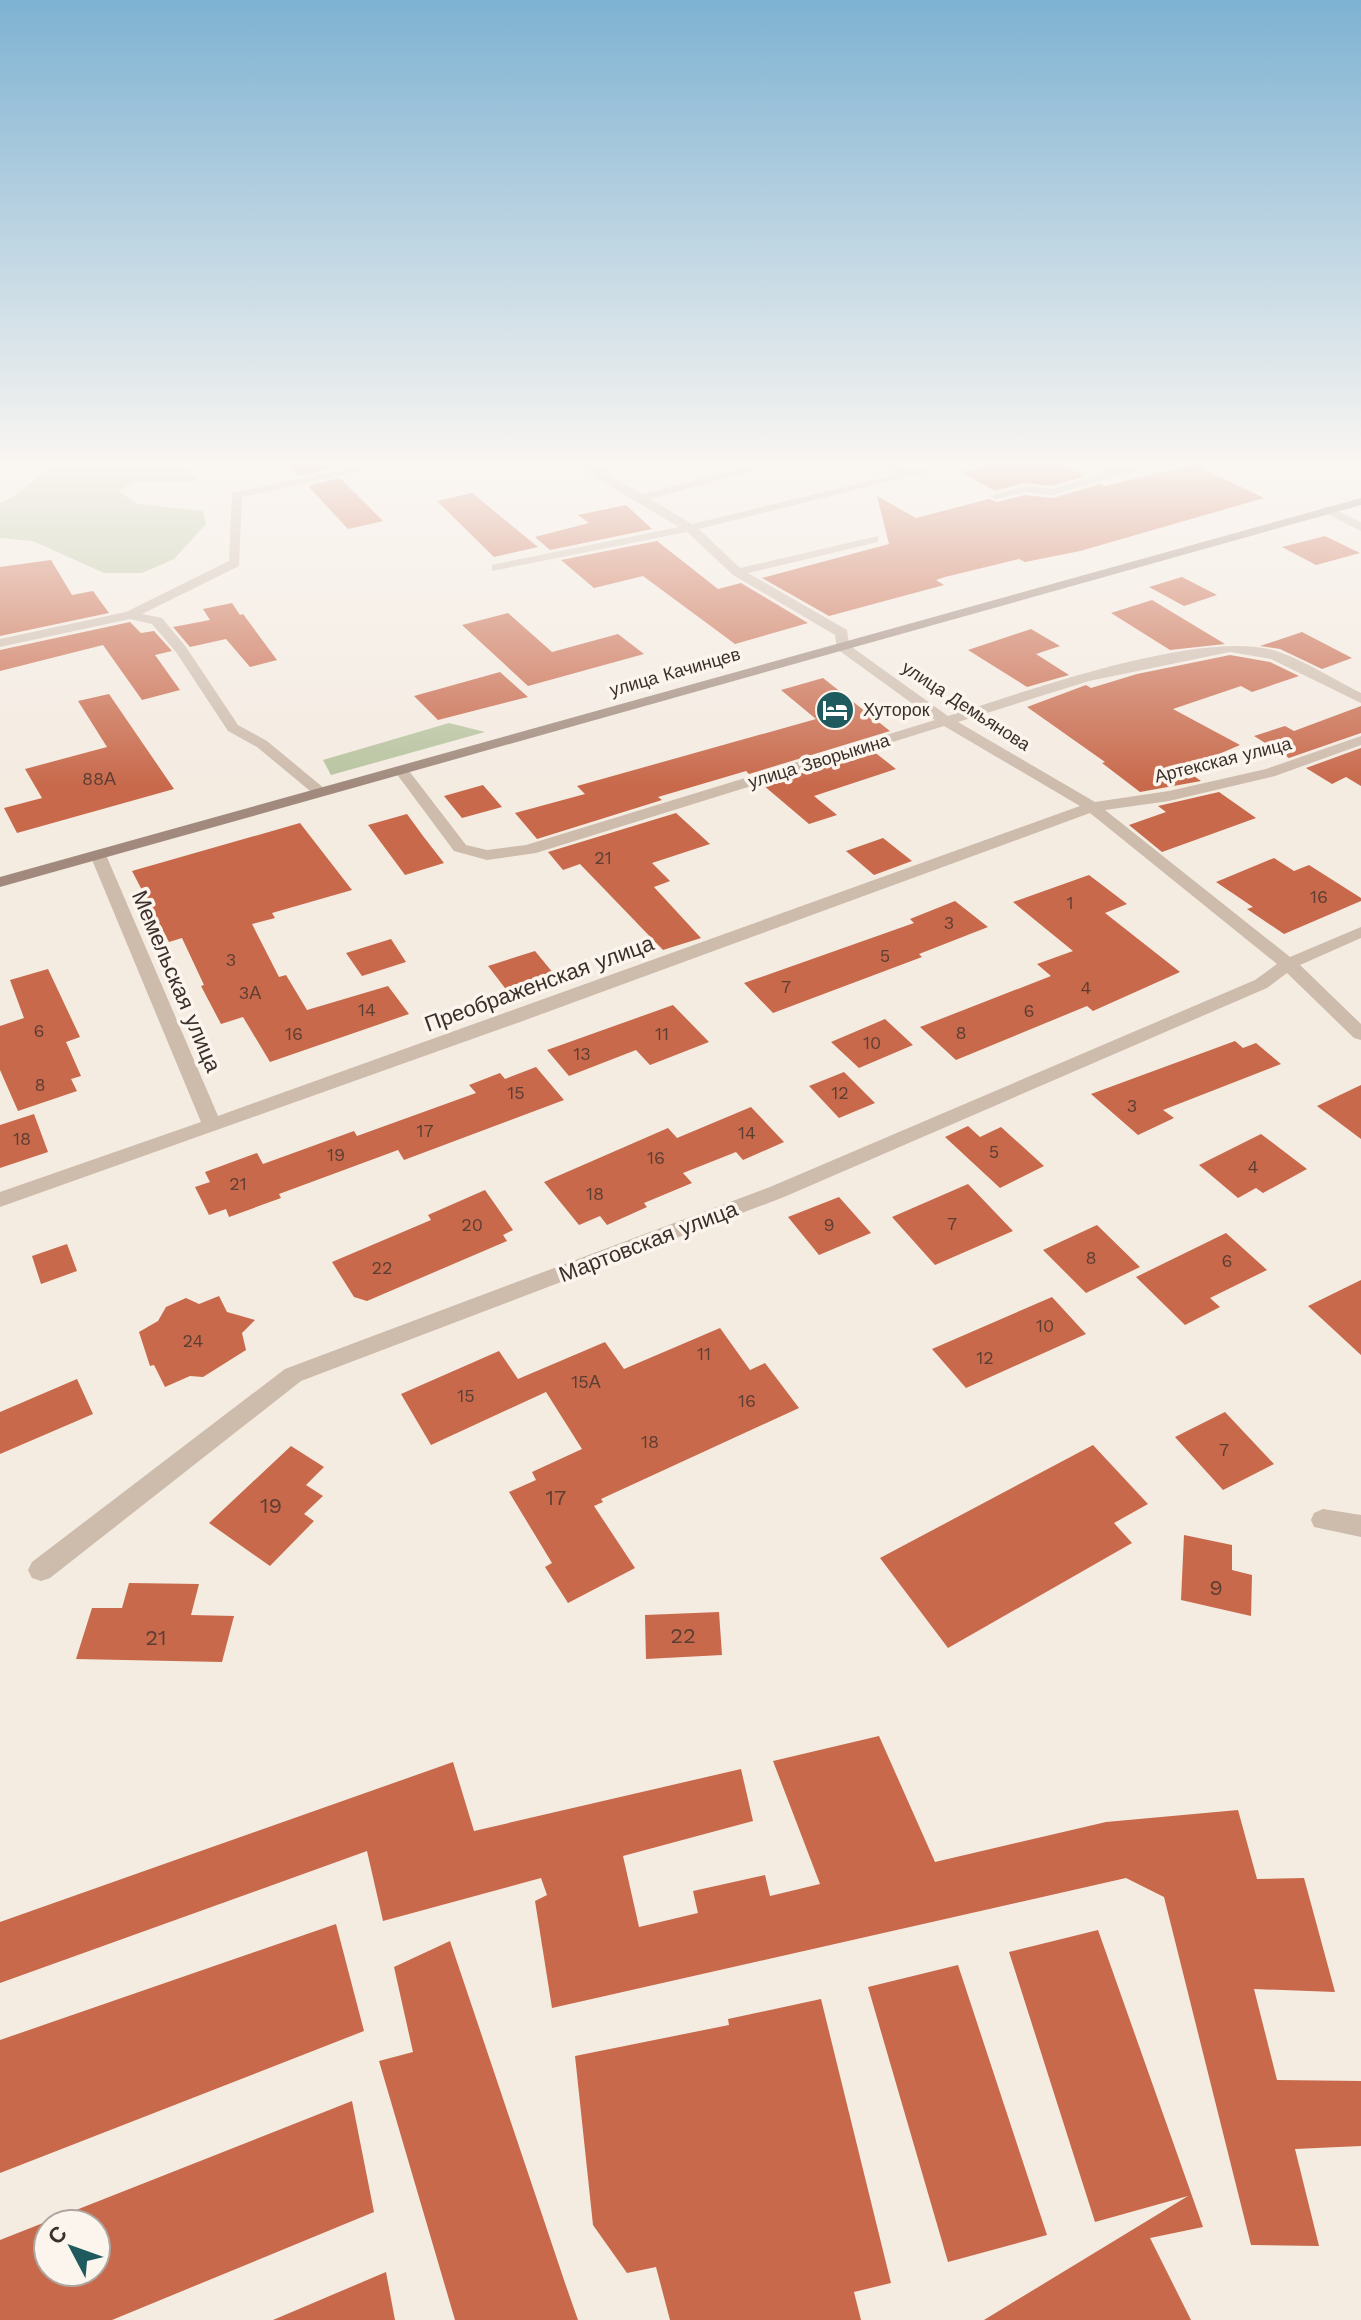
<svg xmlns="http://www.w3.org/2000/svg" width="1361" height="2320" font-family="'Work Sans',sans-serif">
  <rect width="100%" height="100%" fill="#f4ebe1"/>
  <path fill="#b8c4a0" d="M63 462H182L198 481H134L119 491 137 504 203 511 206 524 174 559 142 573H104L33 541 0 538V503C24 494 38 471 63 462Z
    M449 723 485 732 331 775 323 760Z"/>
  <path fill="#c8694b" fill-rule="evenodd" d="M285 462H324L331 469 299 476Z
    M1004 462H1057L1085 476 1052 486 1024 483 995 491 961 472Z
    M1194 465 1264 498 1080 551 1025 562 1019 559 945 577 936 580 944 585 829 616 762 578 889 544 877 496 916 518 989 499 997 502 1025 495 1053 498 1100 484 1105 486Z
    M340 478 383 521 348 529 308 486Z
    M472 493 538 547 494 557 437 501Z
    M626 505 652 529 550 550 535 537 589 523 578 515Z
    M1325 536 1360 553 1316 565 1282 547Z
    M657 541 718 589 741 583 808 623 735 644 643 576 594 588 561 560Z
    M51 560 72 595 93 591 109 613 0 636V567Z
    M1182 577 1217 595 1184 606 1149 587Z
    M1152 600 1225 644 1170 650 1111 613Z
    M232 603 240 615 243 614 277 660 250 667 226 639 190 647 173 627 210 620 203 609Z
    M508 613 552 652 618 634 644 654 528 686 462 625Z
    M130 622 141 633 154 631 172 651 155 655 180 690 142 700 103 645 0 671V650Z
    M1031 629 1060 646 1036 654 1069 675 1027 687 968 650Z
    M1302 632 1352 658 1322 669 1280 649 1260 646Z
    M1230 655 1270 662 1299 676 1252 692 1241 686 1173 709 1240 745 1184 769 1201 781 1140 792 1102 763 1105 762 1027 707 1086 685 1091 688 1137 674Z
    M500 672 528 697 438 720 414 696Z
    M823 678 890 731 749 774 746 771 658 797 662 800 537 839 515 813 585 794 577 786 816 719 781 690Z
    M109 694 174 789 17 833 4 808 42 798 25 769 107 747 78 701Z
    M1361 706V733L1289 758 1254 736 1285 726 1294 731Z
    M1361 748V786L1346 777 1332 784 1306 768Z
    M873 751 896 769 814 796 837 815 809 824 763 785Z
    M483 785 502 807 462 818 444 796Z
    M1219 792 1256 818 1162 852 1129 825 1166 812 1158 806Z
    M676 813 710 844 652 863 670 881 654 887 701 938 663 950 580 864 563 870 548 852Z
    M407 814 423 836 444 863 405 875 368 825Z
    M300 823 352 890 272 913 275 918 252 924 279 977 286 975 307 1010 388 986 409 1014 270 1062 243 1017 221 1024 201 986 204 985 182 938 169 942 132 871Z
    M883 838 912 861 874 875 846 851Z
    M1274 858 1294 871 1309 865 1361 898V901L1284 934 1247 909 1253 907 1216 882Z
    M1089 875 1127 904 1105 913 1180 972 1093 1011 1087 1006 956 1060 920 1027 1051 976 1037 964 1073 951 1013 902Z
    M955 901 988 927 919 954 922 957 773 1013 744 983 914 923 910 919Z
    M391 939 406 962 362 976 346 953Z
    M535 951 563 985 515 1001 488 966Z
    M48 969 80 1037 66 1042 81 1076 71 1079 77 1091 18 1111 0 1070V1026L24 1018 10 980Z
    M673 1005 709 1042 650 1065 636 1050 569 1076 547 1050Z
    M885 1019 913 1045 859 1068 831 1042Z
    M1235 1041 1243 1048 1256 1043 1281 1064 1163 1110 1174 1118 1138 1135 1091 1094Z
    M536 1067 564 1100 404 1160 398 1150 279 1194 281 1198 229 1217 226 1209 209 1215 195 1187 210 1182 205 1172 257 1153 263 1164 354 1131 357 1136 476 1093 469 1085 500 1073 505 1079Z
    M844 1072 875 1103 839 1118 809 1086Z
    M1361 1085V1139L1317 1106Z
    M751 1107 784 1142 743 1160 736 1152 683 1173 692 1183 644 1203 647 1207 607 1225 600 1216 579 1225 544 1182 668 1128 677 1138Z
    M34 1114 48 1152 0 1168V1125Z
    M968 1126 980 1137 1001 1127 1044 1166 1000 1188 945 1137Z
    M1261 1134 1307 1169 1263 1193 1256 1188 1238 1198 1199 1165Z
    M968 1184 1013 1231 935 1265 892 1217Z
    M485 1190 513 1230 503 1235 507 1241 367 1301 354 1297 332 1262 431 1220 428 1215Z
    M839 1197 871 1233 819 1255 788 1217Z
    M1097 1225 1140 1267 1086 1293 1043 1250Z
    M1226 1233 1267 1270 1210 1298 1220 1307 1185 1325 1136 1277Z
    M67 1244 77 1271 41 1284 32 1256Z
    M1361 1280V1355L1308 1306Z
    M219 1296 227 1312 255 1320 242 1333 246 1350 203 1377 190 1376 165 1387 154 1365 150 1366 139 1332 158 1321 166 1307 186 1298 199 1304Z
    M1052 1297 1086 1334 966 1388 932 1349Z
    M720 1328 750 1370 765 1363 799 1408 601 1499 603 1502 594 1506 635 1568 568 1603 545 1567 552 1563 509 1492 536 1480 532 1472 582 1449 546 1392 431 1445 401 1394 499 1351 518 1379 605 1342 624 1369Z
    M77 1379 93 1414 0 1454V1412Z
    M1225 1412 1274 1464 1223 1490 1175 1437Z
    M1093 1445 1148 1504 1114 1523 1132 1543 948 1648 880 1558Z
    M291 1446 324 1467 306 1485 323 1496 304 1514 314 1521 270 1566 209 1523Z
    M1184 1535 1232 1545V1570L1252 1575 1251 1616 1181 1600Z
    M129 1583 199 1584 191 1615 234 1616 222 1662 76 1659 92 1608H122Z
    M719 1612 722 1655 646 1659 645 1615Z
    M879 1736 935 1862 1106 1822 1238 1810 1257 1879 1304 1878 1335 1992 1254 1989 1277 2080 1361 2081V2146L1295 2149 1319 2246 1251 2245 1164 1897 1126 1878 552 2008 535 1901 547 1895 541 1878 383 1921 367 1851 0 1983V1922L453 1762 474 1831 741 1769 753 1821 623 1856 639 1927 698 1913 693 1891 765 1875 770 1896 820 1884 773 1761Z
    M336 1924 364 2031 0 2173V2040Z
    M1098 1930 1203 2227 1150 2238 1191 2320H984L1188 2196 1095 2222 1009 1952Z
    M450 1941 565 2283 578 2320H455L379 2061 413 2052 394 1967Z
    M958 1965 1047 2235 948 2262 868 1987Z
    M821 1999 891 2283 854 2292 861 2320H670L656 2267 627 2273 593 2225 575 2056 729 2025 728 2019Z
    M352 2101 374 2212 112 2320H0V2240ZM48 2224H96V2272H48Z
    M386 2272 395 2320H273Z"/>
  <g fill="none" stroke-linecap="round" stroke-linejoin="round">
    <path fill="#cdbbac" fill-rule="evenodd" d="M380 462H401L242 497 239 566 142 614 162 618 186 647 238 725 267 741 325 789V795H315L257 747 228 731 176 652 152 624 130 619 0 647V639L126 612 229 561 232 493Z
      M575 462H587L596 467 638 462 604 472 642 494 767 462H785L650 499 692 524 899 474 875 462C889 462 901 470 913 470 931 470 948 462 966 462L699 529 740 568 878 536V542L748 573 847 630 849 645 948 716C1025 692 1206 626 1279 652 1307 662 1335 680 1361 693V703L1271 659 1230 652 1089 681 958 722 1095 802 1169 791 1266 769 1361 736V745L1275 776 1169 801 1105 810 1290 957 1361 927V938L1300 965 1361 1024V1040L1354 1038 1287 973 1267 988 784 1197 301 1381 50 1578 41 1581 32 1578 28 1570 32 1562 285 1369 770 1187 1255 980 1277 964 1090 813 520 1022 0 1207V1192L201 1122 90 855 92 852 98 850 106 855 218 1116 1080 806 944 726 536 853 487 860 454 851 396 773V767H406L466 845 487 850 526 845 935 720 837 649 835 635 733 575 687 532 492 571V565L496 564 679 527 588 473Z
      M1084 462C1096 462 1105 466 1117 468 1132 470 1149 461 1165 462L1052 495 1025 492 996 499 990 496 1025 486 1052 489 1108 472Z
      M1224 462H1239L1233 465Z
      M1343 462H1361V469Z
      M1327 506 1361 522V531L1323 512 1321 510Z
      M1323 1509 1361 1515V1537L1314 1527 1311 1520 1314 1513Z"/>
    <path fill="#a18a7d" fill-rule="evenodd" d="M1361 498V505L0 887V877Z"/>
  </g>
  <linearGradient id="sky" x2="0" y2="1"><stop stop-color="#7eb2d2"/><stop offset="0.59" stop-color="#faf6f2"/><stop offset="1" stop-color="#faf6f2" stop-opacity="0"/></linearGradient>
  <rect width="1361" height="786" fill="url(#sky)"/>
  <defs>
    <symbol id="hotel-disc" viewBox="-11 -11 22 22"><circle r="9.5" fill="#1f5a5e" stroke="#fbf5ee"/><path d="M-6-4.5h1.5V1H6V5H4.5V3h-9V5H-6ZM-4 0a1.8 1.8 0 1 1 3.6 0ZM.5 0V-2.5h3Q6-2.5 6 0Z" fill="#fff"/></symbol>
  </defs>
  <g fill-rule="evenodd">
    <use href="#hotel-disc" x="813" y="688" width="44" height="44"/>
  </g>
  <g text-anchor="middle" stroke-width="7" stroke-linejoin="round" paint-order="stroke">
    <g font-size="18" fill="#3b302b" stroke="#fbf5ee">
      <text transform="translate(675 672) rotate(-16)" y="6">улица Качинцев</text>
      <text transform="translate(966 706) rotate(33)" y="6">улица Демьянова</text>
      <text transform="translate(1223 760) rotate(-14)" y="6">Артекская улица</text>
      <text transform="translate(819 761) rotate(-17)" y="6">улица Зворыкина</text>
    </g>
    <g font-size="18" fill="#3b302b" stroke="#fbf5ee" text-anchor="start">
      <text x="863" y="716">Хуторок</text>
    </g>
    <g font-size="18" fill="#5e3e33">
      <text x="99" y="785">88А</text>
      <text x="603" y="864">21</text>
      <text x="1319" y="903">16</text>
      <text x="1070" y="909">1</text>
      <text x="949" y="929">3</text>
      <text x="885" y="962">5</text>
      <text x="231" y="966">3</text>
      <text x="786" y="993">7</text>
      <text x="1086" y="994">4</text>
      <text x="250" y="999">3А</text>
      <text x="367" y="1016">14</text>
      <text x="1029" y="1017">6</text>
      <text x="39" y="1037">6</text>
      <text x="961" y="1039">8</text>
      <text x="294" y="1040">16</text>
      <text x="662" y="1040">11</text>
      <text x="872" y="1049">10</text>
      <text x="582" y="1060">13</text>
      <text x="40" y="1091">8</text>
      <text x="516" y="1099">15</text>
      <text x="840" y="1099">12</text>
      <text x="1132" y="1112">3</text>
      <text x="425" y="1137">17</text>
      <text x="747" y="1139">14</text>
      <text x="22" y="1145">18</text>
      <text x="994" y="1158">5</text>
      <text x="336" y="1161">19</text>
      <text x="656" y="1164">16</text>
      <text x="1253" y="1173">4</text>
      <text x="238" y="1190">21</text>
      <text x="595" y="1200">18</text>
      <text x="952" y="1230">7</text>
      <text x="472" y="1231">20</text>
      <text x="829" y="1231">9</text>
      <text x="1091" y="1264">8</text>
      <text x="1227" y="1267">6</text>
      <text x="382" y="1274">22</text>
      <text x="1045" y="1332">10</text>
      <text x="193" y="1347">24</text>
      <text x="704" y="1360">11</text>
      <text x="985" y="1364">12</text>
      <text x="586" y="1388">15А</text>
      <text x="466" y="1402">15</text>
      <text x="747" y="1407">16</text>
      <text x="650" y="1448">18</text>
      <text x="1224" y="1456">7</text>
    </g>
    <g font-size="22" fill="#3b302b" stroke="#fbf5ee">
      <text transform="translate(177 981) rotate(67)" y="8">Мемельская улица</text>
      <text transform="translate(539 983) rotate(-20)" y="8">Преображенская улица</text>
      <text transform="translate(648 1241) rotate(-21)" y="8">Мартовская улица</text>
    </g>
    <g font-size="22" fill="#5e3e33">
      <text x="556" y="1505">17</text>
      <text x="271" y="1513">19</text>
      <text x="1216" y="1595">9</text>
      <text x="683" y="1643">22</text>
      <text x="156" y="1645">21</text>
    </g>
  </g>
  <g transform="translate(72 2248) rotate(311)"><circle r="38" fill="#fbf5ee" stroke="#aea6a0" stroke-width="2"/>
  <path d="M0-6L14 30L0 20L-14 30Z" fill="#1f5a5e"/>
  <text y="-12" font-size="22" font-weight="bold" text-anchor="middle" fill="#3b302b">С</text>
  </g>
</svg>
